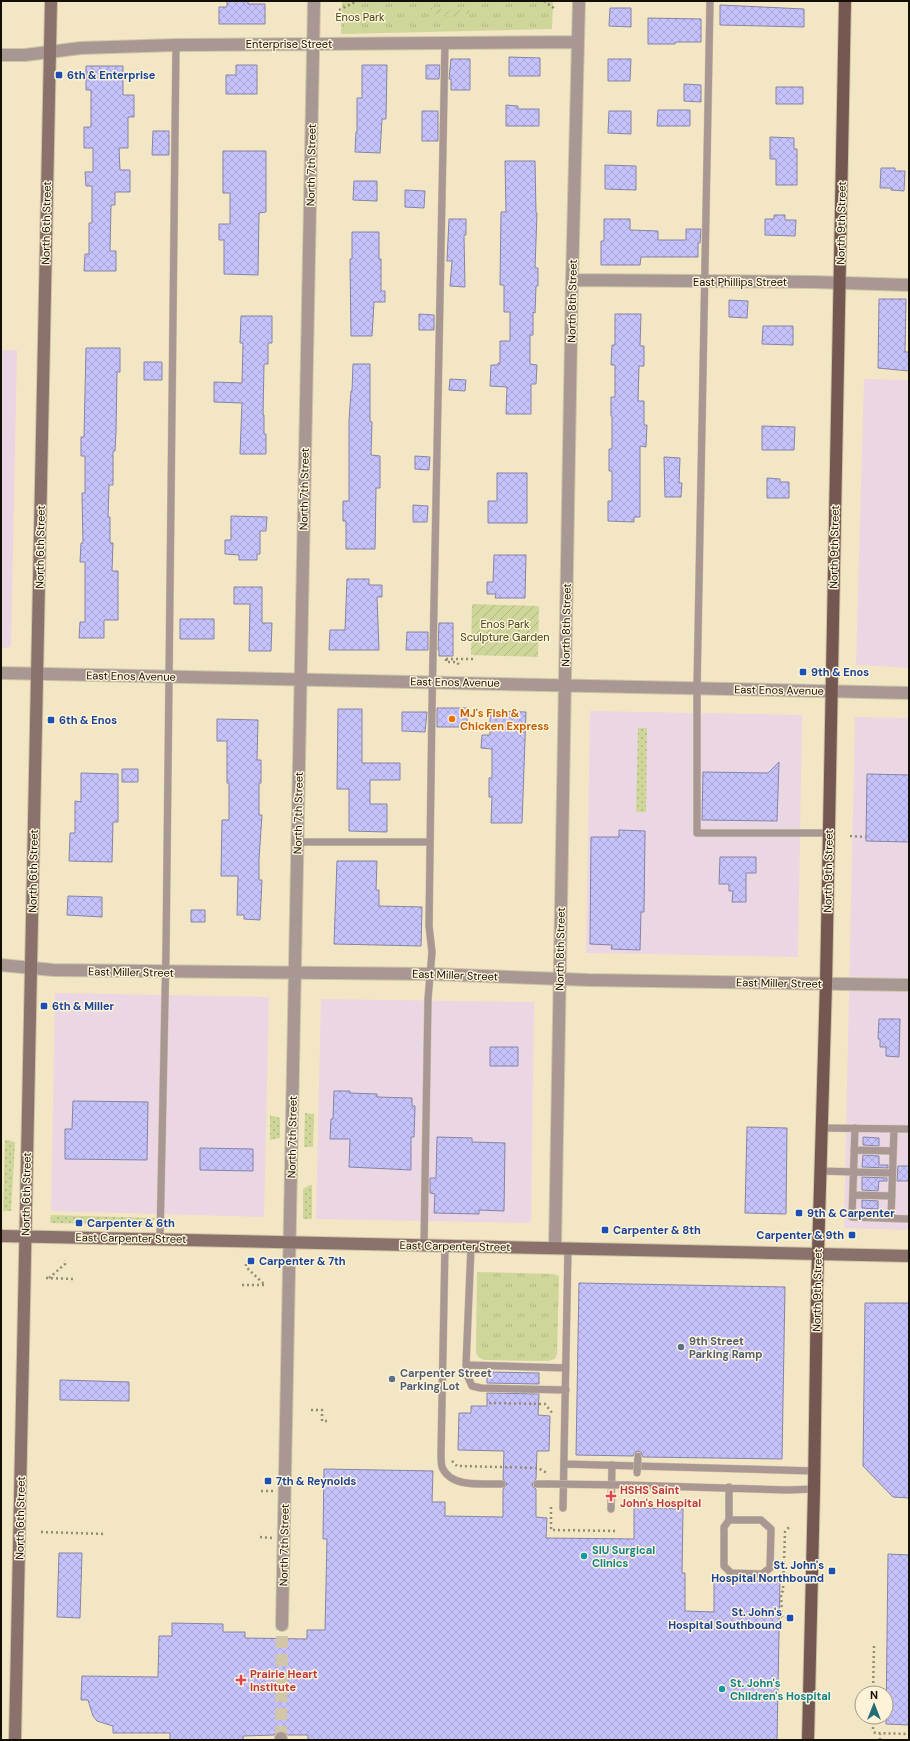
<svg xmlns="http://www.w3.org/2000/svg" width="910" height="1741" font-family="'DM Sans',sans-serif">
  <defs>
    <pattern id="grass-dots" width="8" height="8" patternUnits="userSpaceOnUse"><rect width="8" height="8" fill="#ced69a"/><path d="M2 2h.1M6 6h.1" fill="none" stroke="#b0b683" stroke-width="1.8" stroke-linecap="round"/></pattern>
    <pattern id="park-tufts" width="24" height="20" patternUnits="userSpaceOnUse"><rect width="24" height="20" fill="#ced69a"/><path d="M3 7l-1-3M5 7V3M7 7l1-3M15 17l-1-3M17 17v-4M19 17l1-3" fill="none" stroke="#b0b683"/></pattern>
    <pattern id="garden-furrows" width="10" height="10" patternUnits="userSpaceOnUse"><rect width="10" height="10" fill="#ced69a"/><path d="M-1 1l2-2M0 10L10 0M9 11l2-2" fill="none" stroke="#b0b683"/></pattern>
    <pattern id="building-cross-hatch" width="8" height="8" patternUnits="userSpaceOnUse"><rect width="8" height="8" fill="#c6c2fc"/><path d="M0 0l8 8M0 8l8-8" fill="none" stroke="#a9a6d6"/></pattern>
  </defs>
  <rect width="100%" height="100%" fill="#f3e6c4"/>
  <path fill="#ebd6e4" d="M864 379 909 380V668L856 665Z
    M590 711 802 715 798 957 586 953Z
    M855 717 909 718V1230L844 1228Z
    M55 993 269 997 264 1217 51 1211Z
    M321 999 534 1002 531 1223 316 1219Z"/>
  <path fill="#ebd5e3" d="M1 350H17L11 647 3 648H1Z"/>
  <path fill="url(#grass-dots)" d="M638 728H647L646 812H636Z
    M305 1113 314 1114 313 1147H304Z
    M270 1115 280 1118V1138L270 1140Z
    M5 1140H9L15 1143 11 1211H3Z
    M310 1185H312V1219H303V1189Z
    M51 1215 155 1218 151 1225 50 1223Z"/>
  <path fill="url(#park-tufts)" d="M342 1H553L552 29 341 34Z
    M477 1272 554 1274 559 1276 557 1354 555 1359 548 1361 484 1360 478 1357 476 1352Z"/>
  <path fill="url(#garden-furrows)" d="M431 7 453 12 468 7 470 12C453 19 447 17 430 13Z
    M472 604 539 606 538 657 471 655Z"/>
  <path fill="url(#building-cross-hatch)" stroke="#8684a4" d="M227 1H248V4H265V24H219V7H227Z
    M720 5 804 9V27L720 25Z
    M610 8H631V27L609 26Z
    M648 18 701 19V42H676L675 44H648Z
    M509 57 540 58V76H509Z
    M451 59H470V90H451V79H449Z
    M608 59H631L630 81H608Z
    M236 65H257V94H226V75H236Z
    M362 65H387L386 119H382L380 153 355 152 356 132H357V98H362Z
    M426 65H440L439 79H426Z
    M86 66H123V95H134V117H128V148H119L120 170H130V192H115V205H111L110 251H116V271H84L85 254H89V223H92V186H86L85 172H93V148H84V127H91V90H86Z
    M684 84 701 85V102L684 101Z
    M776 87H803V104H776Z
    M506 105 518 106V109H539V126H506Z
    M658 110H690V126H657Z
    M422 111H438V141H422Z
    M609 111H631V134L608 133Z
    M153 131H169V155H152Z
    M770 137 794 138V149H797V185H776V159H770Z
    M223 151H266V212L259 213 258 275 224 274V240H219V224H230V193H223Z
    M505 161H535L536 213H537L535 268H538V286H536L535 313 533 312V335H530V364L537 365 536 384H531V414H506L507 387 490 386 491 365H498V363H500V341H510V312H504V285H500L501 212H506Z
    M605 165 636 166V190L605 189Z
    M881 168H895V171H905L904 191 891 190V188H880Z
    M354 181H377V201L353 200Z
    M405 190 425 191 424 208 405 207Z
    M774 215H785V220H796L795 236 765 235V219H774Z
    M449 219H466V235H464L465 287 450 286 452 261H447Z
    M604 219H630V230L658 231V240H686V229H701L700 243H698V257H641L640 265H601V241H604Z
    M352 232H379V259H381V291H385V302H374L372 336H351L350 259H352Z
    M879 299H906L905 352H909V371L878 368Z
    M729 300 748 301 747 318 729 317Z
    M419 314 434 315V330H419Z
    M615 314H641L640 346H644V366H639L638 401H644V425H647L646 447 640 446V517H634V522L608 521V501H612V471H609V449H612V416H611V397H615V365H611L612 345H615Z
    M241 316H272V343H268V364H264L263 415H264V434H266V454H240L242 403 214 402V382L242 383 243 343H240Z
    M763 326H793V345L762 344Z
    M86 348H120V372H117L116 432 115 451H113V485H109L108 517H110V543H113L112 571H118V620H104V638H79L80 622H85V562H80L81 543H83L82 493H85V456H81V437H84Z
    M144 362H162V380H144Z
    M353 364H370V421L372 422 371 455 380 456V488H376L375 549H346V521H343V501H349V421L351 391H352Z
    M450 379 466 380 465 391 449 390Z
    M762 426 795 427 794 450H762Z
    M415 456 430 457 429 470 415 469Z
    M664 457 680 458 679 483H682L681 497H665Z
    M497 473H527V523H488V501H497Z
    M767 478 780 479V482H789V498H767Z
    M413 505 428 506 427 522H413Z
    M231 516 267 517 266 531H260V554H257V560H239V555L225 554V540H231Z
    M494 555H526L525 598H495L496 594H487V582H493Z
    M347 579H369V585H382V597H377L379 650H329L330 630H345Z
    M234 587H262V623H272L271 651H249L250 604H234Z
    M180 619H214V639H180Z
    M439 623H453V656H439V650H438Z
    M407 632H428V650H406Z
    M437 708H467V727H437Z
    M338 709H362V763H400V780H370V804H387V832L349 831V789H337Z
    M490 711 526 712 522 823H491L492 797H489V778H492V749L481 748 482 735H490Z
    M402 712H427L425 732 402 731Z
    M217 719 258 720 257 760H261V783H259V815H262L259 859V880H262L260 920 244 919V915H237L238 876H221L222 820H229V783H227V741H217Z
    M779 762 777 821 702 820 703 772 768 773Z
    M122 769H138V782H122Z
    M81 773 118 774V822H113L112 862 69 861 70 833H75V801L81 802Z
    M867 774 909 775V842L866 841Z
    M619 830 645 831 644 912H641L640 950 611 949 612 945 590 944 591 837H619Z
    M720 857H756V873H746V902H732L733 891H729V884H719Z
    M337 861H377L376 890H379V906L422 907 421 946 334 944Z
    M68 896 102 897V917L67 915Z
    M191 910H205V922H191Z
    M879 1019H900L899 1057 886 1056V1047H880V1039H878Z
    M490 1047H518V1066H490Z
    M334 1091H350V1093L377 1094V1097L412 1098V1106H415L414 1137H411V1170L349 1167 350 1139H330L331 1119H333Z
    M73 1101 148 1102 147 1160 65 1159V1129H72Z
    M747 1127 787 1128 786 1214 745 1213Z
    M437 1137 472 1138V1142L505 1143 504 1211 479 1210V1214L434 1213 435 1194 430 1193V1178H436Z
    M863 1137 879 1138V1146L863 1145Z
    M200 1148 253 1149V1171L200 1170Z
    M863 1155 879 1156V1165H888V1168L862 1167Z
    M898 1166H909V1181H897Z
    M862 1177 887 1178V1181H879L878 1191 862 1190Z
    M862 1200 878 1201V1209L862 1208Z
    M579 1283 785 1287 782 1459 643 1457 641 1452 638 1451 634 1453 633 1456 576 1455Z
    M865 1303H909V1498L893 1497 863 1466Z
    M487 1372 539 1373V1384L487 1383Z
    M60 1380 129 1382V1401L60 1400Z
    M487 1393 539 1394 538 1415 550 1416 549 1451H537L536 1479 532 1484 533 1487 536 1489V1517L547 1518 546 1538 634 1539V1508L683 1509 682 1573H685V1611L714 1612V1580L780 1581 777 1740H308V1735H288L285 1732 281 1731 277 1732 274 1735 243 1736V1740H170V1733H113V1726L97 1721 93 1716 88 1700H81L82 1676 158 1677 159 1636H172V1623L223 1624V1632H245V1638L307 1639V1630H325L327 1539H323L324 1469 433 1471 432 1502H445V1516L503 1517V1489L507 1484 503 1479 504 1451 458 1450 459 1413H471V1406H487Z
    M59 1553H82L80 1618 57 1617Z
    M888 1554 909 1555V1725L886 1724Z"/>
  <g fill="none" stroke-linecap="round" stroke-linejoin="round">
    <path stroke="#d1c6a7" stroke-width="12" stroke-dasharray="12 6" stroke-linecap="butt" d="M281 1738 282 1625"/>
    <defs>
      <path id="lane" d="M710 1 697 688V833H829
        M298 842H430
        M822 1128 909 1129
        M855 1128 852 1217 909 1219
        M854 1150 893 1151
        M820 1171 892 1173
        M853 1195 892 1196
        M891 1218 894 1129
        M160 1239 166 951 176 45
        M424 1245 428 999 432 952 429 926 432 706 445 43
        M445 1246 441 1454C441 1458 441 1463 442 1467 451 1489 484 1483 502 1484
        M471 1247 466 1365 468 1377 472 1386 481 1388 566 1390
        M466 1365 566 1368
        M564 1464 814 1471
        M537 1484H549
        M626 1485 787 1490 814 1489
        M563 1508 568 1249
        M611 1509 612 1465
        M729 1520H761L771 1529 770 1568 762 1574 731 1573 724 1566V1527L729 1520V1487"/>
      <path id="street" d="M1 55H25L81 48 176 45 578 42
        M572 280 813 282 909 285
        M1 673 909 693
        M1 965 53 970 431 974 589 980 909 985
        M555 1248 572 280 579 1
        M282 1625 314 1
        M281 1740V1738"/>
      <path id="secondary" d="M1 1236 909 1256
        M15 1740 51 1"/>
      <path id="primary" d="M808 1740 814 1489 817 1288 826 984 845 1"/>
    </defs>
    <use href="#lane" stroke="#cfc4a5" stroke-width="8"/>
    <use href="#street" stroke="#cfc4a5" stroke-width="14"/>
    <use href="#secondary" stroke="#cfc4a5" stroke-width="14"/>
    <use href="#primary" stroke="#cfc4a5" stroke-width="14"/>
    <path stroke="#948b73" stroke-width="2.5" stroke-dasharray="2 3" stroke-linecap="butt" d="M544 1 555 9
      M339 10 357 1
      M446 659H474
      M446 659V662H457L459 665
      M850 836 866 837
      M246 1264V1267L265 1285
      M46 1278 74 1279
      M49 1278 65 1264V1260
      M242 1285H264
      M489 1403 545 1404 553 1414
      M311 1410H322V1421H328
      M452 1461 457 1466 538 1468 547 1473
      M261 1491H273
      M551 1507V1530L617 1531
      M41 1532 106 1534
      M260 1537 272 1538
      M787 1618 782 1617 781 1593 783 1591 785 1532 789 1527
      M873 1693 874 1645
      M873 1717V1729L875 1733 909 1734
      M880 1740V1734"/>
    <use href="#lane" stroke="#a89793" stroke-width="7"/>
    <use href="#street" stroke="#a89793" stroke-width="12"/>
    <use href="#secondary" stroke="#8a716c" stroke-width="12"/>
    <use href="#primary" stroke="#735750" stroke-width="12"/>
    <defs>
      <path id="lane-bridge" d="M637 1473 638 1456
        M549 1484 626 1485"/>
    </defs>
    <use href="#lane-bridge" stroke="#cfc4a5" stroke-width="8" stroke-linecap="butt"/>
    <use href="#lane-bridge" stroke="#a89793" stroke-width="7"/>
  </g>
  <g fill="#1a4fb4" stroke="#fef3d8" stroke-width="1.5">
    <rect x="55" y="71" width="8" height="8" rx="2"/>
    <rect x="799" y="668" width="8" height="8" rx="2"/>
    <rect x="47" y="716" width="8" height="8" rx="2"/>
    <rect x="40" y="1002" width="8" height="8" rx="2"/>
    <rect x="795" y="1209" width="8" height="8" rx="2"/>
    <rect x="75" y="1219" width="8" height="8" rx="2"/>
    <rect x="601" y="1226" width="8" height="8" rx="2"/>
    <rect x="848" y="1231" width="8" height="8" rx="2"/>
    <rect x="247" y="1257" width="8" height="8" rx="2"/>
    <rect x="264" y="1477" width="8" height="8" rx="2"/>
    <rect x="828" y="1567" width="8" height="8" rx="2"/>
    <rect x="786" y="1614" width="8" height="8" rx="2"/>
  </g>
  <circle fill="#e8710a" stroke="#fef3d8" stroke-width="1.5" cx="452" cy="719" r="4"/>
  <g fill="#5c6f8a" stroke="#fef3d8" stroke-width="1.5">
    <circle cx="681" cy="1347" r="4"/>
    <circle cx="392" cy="1379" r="4"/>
  </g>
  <g fill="#e0444e" stroke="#fef3d8" stroke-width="1.5">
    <path d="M609 1490h4v4h4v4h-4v4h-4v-4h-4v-4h4z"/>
    <path d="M239 1674h4v4h4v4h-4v4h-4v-4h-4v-4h4z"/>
  </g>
  <g fill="#0f9aa8" stroke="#fef3d8" stroke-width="1.5">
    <circle cx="584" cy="1556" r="4"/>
    <circle cx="722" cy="1689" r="4"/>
  </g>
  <g text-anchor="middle" stroke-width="3" stroke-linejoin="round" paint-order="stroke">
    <g font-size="11" fill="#3f4315" stroke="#fef3d8">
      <text x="360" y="21">Enos Park</text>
      <text x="505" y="628">Enos Park<tspan x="505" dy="13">Sculpture Garden</tspan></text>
    </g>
    <g font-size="11" fill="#130f04" stroke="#fef3d8">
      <text x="289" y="48">Enterprise Street</text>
      <text transform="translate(311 165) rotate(-89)" y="4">North 7th Street</text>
      <text transform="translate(46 223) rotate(-89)" y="4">North 6th Street</text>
      <text transform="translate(841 223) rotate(-89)" y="4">North 9th Street</text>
      <text x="740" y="286">East Phillips Street</text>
      <text transform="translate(572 301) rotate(-89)" y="4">North 8th Street</text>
      <text transform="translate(304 489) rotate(-89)" y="4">North 7th Street</text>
      <text transform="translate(40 547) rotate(-89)" y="4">North 6th Street</text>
      <text transform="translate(834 547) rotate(-89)" y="4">North 9th Street</text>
      <text transform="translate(566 625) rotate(-89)" y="4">North 8th Street</text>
      <text transform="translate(131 676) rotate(1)" y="4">East Enos Avenue</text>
      <text transform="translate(455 682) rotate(1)" y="4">East Enos Avenue</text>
      <text transform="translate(779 690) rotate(1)" y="4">East Enos Avenue</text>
      <text transform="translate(298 813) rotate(-89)" y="4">North 7th Street</text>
      <text transform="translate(33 871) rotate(-89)" y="4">North 6th Street</text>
      <text transform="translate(828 871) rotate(-89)" y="4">North 9th Street</text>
      <text transform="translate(560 949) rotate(-89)" y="4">North 8th Street</text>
      <text transform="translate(131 972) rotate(1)" y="4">East Miller Street</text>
      <text transform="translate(455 975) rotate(2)" y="4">East Miller Street</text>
      <text transform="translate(779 983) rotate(1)" y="4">East Miller Street</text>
      <text transform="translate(292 1137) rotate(-89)" y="4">North 7th Street</text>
      <text transform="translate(26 1194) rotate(-89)" y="4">North 6th Street</text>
      <text transform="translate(131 1238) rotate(1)" y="4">East Carpenter Street</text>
      <text transform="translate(455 1246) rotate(1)" y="4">East Carpenter Street</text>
      <text transform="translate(817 1290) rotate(-89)" y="4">North 9th Street</text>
      <text transform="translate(20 1518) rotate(-89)" y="4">North 6th Street</text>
      <text transform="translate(284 1545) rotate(-89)" y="4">North 7th Street</text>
    </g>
    <g font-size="11" font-weight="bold" fill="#164399" stroke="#fef3d8" text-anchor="start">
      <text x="67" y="79">6th &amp; Enterprise</text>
      <text x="811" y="676">9th &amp; Enos</text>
      <text x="59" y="724">6th &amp; Enos</text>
      <text x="52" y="1010">6th &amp; Miller</text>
      <text x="807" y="1217">9th &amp; Carpenter</text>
      <text x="87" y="1227">Carpenter &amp; 6th</text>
      <text x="613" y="1234">Carpenter &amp; 8th</text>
      <text x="844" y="1239" text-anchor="end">Carpenter &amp; 9th</text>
      <text x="259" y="1265">Carpenter &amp; 7th</text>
      <text x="276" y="1485">7th &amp; Reynolds</text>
      <text x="824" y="1569" text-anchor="end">St. John's<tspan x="824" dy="13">Hospital Northbound</tspan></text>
      <text x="782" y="1616" text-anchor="end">St. John's<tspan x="782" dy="13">Hospital Southbound</tspan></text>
    </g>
    <g font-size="11" font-weight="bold" fill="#c56008" stroke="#fef3d8" text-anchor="start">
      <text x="460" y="717">MJ's Fish &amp;<tspan x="460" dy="13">Chicken Express</tspan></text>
    </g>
    <g font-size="11" font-weight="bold" fill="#4e5e75" stroke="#fef3d8" text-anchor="start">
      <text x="689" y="1345">9th Street<tspan x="689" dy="13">Parking Ramp</tspan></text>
      <text x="400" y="1377">Carpenter Street<tspan x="400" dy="13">Parking Lot</tspan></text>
    </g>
    <g font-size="11" font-weight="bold" fill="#be3a42" stroke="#fef3d8" text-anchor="start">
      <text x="620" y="1494">HSHS Saint<tspan x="620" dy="13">John's Hospital</tspan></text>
      <text x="250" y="1678">Prairie Heart<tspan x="250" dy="13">Institute</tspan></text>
    </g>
    <g font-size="11" font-weight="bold" fill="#0d838f" stroke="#fef3d8" text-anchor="start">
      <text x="592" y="1554">SIU Surgical<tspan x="592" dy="13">Clinics</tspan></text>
      <text x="730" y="1687">St. John's<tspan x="730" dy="13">Children's Hospital</tspan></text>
    </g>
  </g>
  <rect width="910" height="1741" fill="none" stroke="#130f04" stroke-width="4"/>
  <g transform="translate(874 1705)"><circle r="19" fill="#fef3d8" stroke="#a09883"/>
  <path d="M0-3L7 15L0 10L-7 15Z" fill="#246c78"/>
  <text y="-6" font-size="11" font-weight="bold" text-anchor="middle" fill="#130f04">N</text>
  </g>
</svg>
